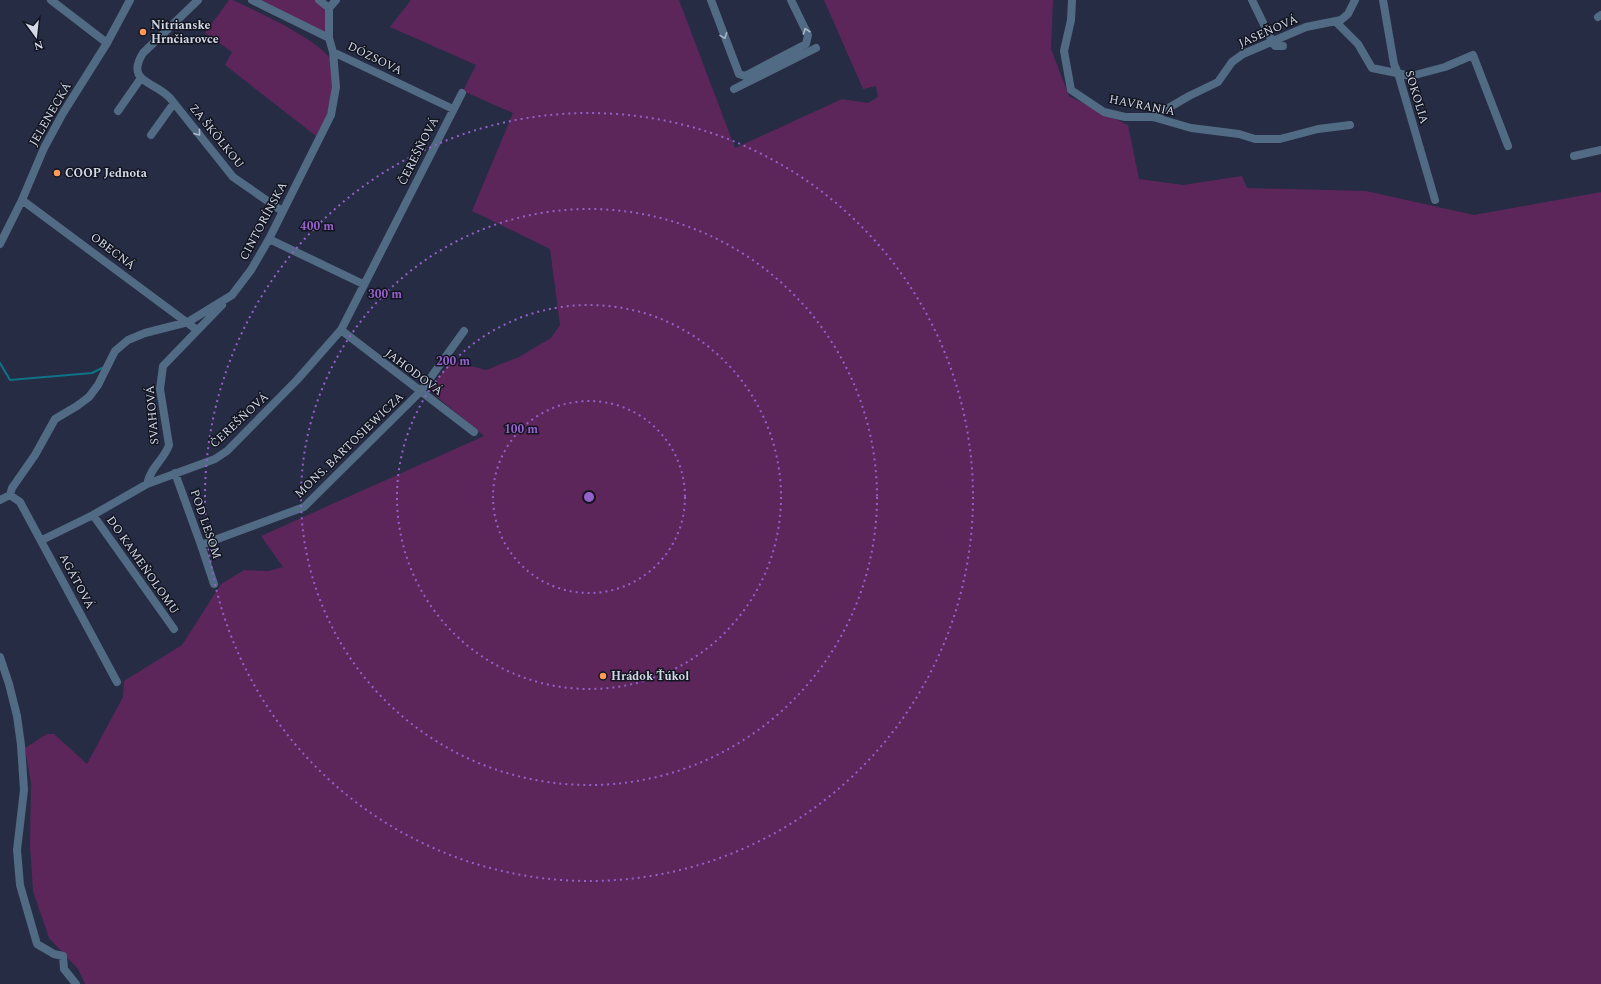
<svg xmlns="http://www.w3.org/2000/svg" width="1601" height="984" font-family="Spectral,serif">
  <rect width="100%" height="100%" fill="#262c43"/>
  <path fill="#5c265a" d="M229 0H233C256 11 323 41 333 63 338 75 330 105 326 117 323 123 319 130 316 136L225 65 232 52 205 33Z
    M259 0H320L326 5 325 32Z
    M411 0H679L735 148 842 99 868 103 878 97 876 86 863 89 824 0H1053L1051 49 1069 96 1128 125 1139 179 1183 185 1242 176 1247 188 1366 191 1474 215 1601 192V984H85L78 969 49 938 33 891 30 844 31 783 25 748 47 734H54L87 764 123 697 124 681 182 645 221 584 244 570 268 571 283 567 261 536 484 436 430 391 441 374 452 361 486 370 519 357 551 338 560 325 550 249 472 211 513 113 463 91 476 65 390 27Z"/>
  <g fill="none" stroke-linecap="round" stroke-linejoin="round">
    <path stroke="#0e7388" stroke-width="2" d="M0 363 10 380 92 373 102 368"/>
    <path stroke="#506b83" stroke-width="8" d="M51 0 107 43
      M198 0 143 53C125 82 154 81 170 98L233 177 282 211
      M319 0 329 8
      M711 0 739 74 745 76 806 44 808 35 791 0
      M1072 0 1071 20 1064 51 1071 90 1104 112 1125 117H1153L1191 128 1239 134 1255 139H1280L1318 129 1350 125
      M1252 0 1272 41 1275 46H1283
      M1383 0 1394 64 1398 73 1435 200
      M1598 17 1601 15
      M1336 22 1358 44 1372 68 1411 76 1445 67 1473 55 1508 146
      M329 38V8L336 0
      M333 52 453 109
      M734 89 816 48
      M118 111 141 78
      M1153 117 1189 96 1218 82 1232 62 1243 54 1306 27 1341 20 1348 14 1355 0
      M151 135 174 103
      M1574 156 1601 150
      M22 200 197 330
      M269 239 363 284
      M0 244 22 200 44 148 63 113 107 43 130 0
      M341 330 474 432
      M175 473 201 545 214 584
      M147 484C151 466 164 460 169 445L160 389 163 366 222 305
      M10 495 20 502 117 682
      M0 500 10 495 12 488 35 455 55 419 77 406 89 397 98 385 115 351 128 340 145 333 188 322 232 295 251 270 269 239 331 115 336 87 333 52 329 38 252 0
      M93 515 174 629
      M42 540 93 515 147 484 215 459 227 451 297 380 341 330 462 93
      M201 545 304 507 421 391 464 331
      M0 657 9 684 17 716 21 745 24 790 17 850 20 885 37 944 54 954 63 956 64 969 76 984"/>
  </g>
  <defs><path id="oneway-chevron" d="M-2-3.5L2.5 0L-2 3.5" fill="none" stroke-width="1.6" stroke-linecap="round" stroke-linejoin="round"/></defs>
  <g stroke="#acb7c9">
    <use href="#oneway-chevron" transform="translate(806 31) rotate(-109)"/>
    <use href="#oneway-chevron" transform="translate(724 36) rotate(69)"/>
    <use href="#oneway-chevron" transform="translate(198 133) rotate(51)"/>
  </g>
  <g fill="none" stroke="#9560cb" stroke-width="2" stroke-dasharray="2 4">
    <circle cx="589" cy="497" r="96"/>
    <circle cx="589" cy="497" r="192"/>
    <circle cx="589" cy="497" r="288"/>
    <circle cx="589" cy="497" r="384"/>
  </g>
  <g fill="#fe9b59" stroke="#121520" stroke-width="1.5">
    <circle cx="143" cy="32" r="4"/>
    <circle cx="57" cy="173" r="4"/>
    <circle cx="603" cy="676" r="4"/>
  </g>
  <g text-anchor="middle" stroke-width="3" stroke-linejoin="round" paint-order="stroke">
    <g font-size="12" font-weight="bold" fill="#d3d8e7" stroke="#121520" text-anchor="start">
      <text x="151" y="29">Nitrianske<tspan x="151" dy="14">Hrnčiarovce</tspan></text>
      <text x="65" y="177">COOP Jednota</text>
      <text x="611" y="680">Hrádok Ťúkol</text>
    </g>
    <g font-size="12" fill="#d3d8e7" stroke="#121520">
      <text transform="translate(1268 31) rotate(-24)" y="4">JASEŇOVÁ</text>
      <text transform="translate(375 58) rotate(26)" y="4">DÓZSOVA</text>
      <text transform="translate(1417 97) rotate(73)" y="4">SOKOLIA</text>
      <text transform="translate(1142 105) rotate(11)" y="4">HAVRANIA</text>
      <text transform="translate(50 114) rotate(-60)" y="4">JELENECKÁ</text>
      <text transform="translate(217 136) rotate(51)" y="4">ZA ŠKÔLKOU</text>
      <text transform="translate(418 151) rotate(-63)" y="4">ČEREŠŇOVÁ</text>
      <text transform="translate(263 221) rotate(-62)" y="4">CINTORÍNSKA</text>
      <text transform="translate(113 251) rotate(37)" y="4">OBECNÁ</text>
      <text transform="translate(414 372) rotate(37)" y="4">JAHODOVÁ</text>
      <text transform="translate(152 415) rotate(-95)" y="4">SVAHOVÁ</text>
      <text transform="translate(239 420) rotate(-43)" y="4">ČEREŠŇOVÁ</text>
      <text transform="translate(349 445) rotate(-44)" y="4">MONS. BARTOSIEWICZA</text>
      <text transform="translate(206 524) rotate(71)" y="4">POD LESOM</text>
      <text transform="translate(143 565) rotate(55)" y="4">DO KAMEŇOLOMU</text>
      <text transform="translate(77 581) rotate(62)" y="4">AGÁTOVÁ</text>
    </g>
  </g>
  <circle cx="589" cy="497" r="6" fill="#9560cb" stroke="#121520" stroke-width="2"/>
  <g font-size="12" text-anchor="middle" font-weight="bold" fill="#9560cb" stroke="#121520" stroke-width="3" stroke-linejoin="round" paint-order="stroke">
    <text x="317" y="230">400 m</text>
    <text x="385" y="298">300 m</text>
    <text x="453" y="365">200 m</text>
    <text x="521" y="433">100 m</text>
  </g>
  <g transform="translate(36 36) rotate(165)" stroke="#121520" stroke-width="3" paint-order="stroke">
  <path d="M0-3L7 15L0 10L-7 15Z" fill="#d3d8e7"/>
  <text y="-6" font-size="11" font-weight="bold" text-anchor="middle" fill="#d3d8e7">N</text>
  </g>
</svg>
